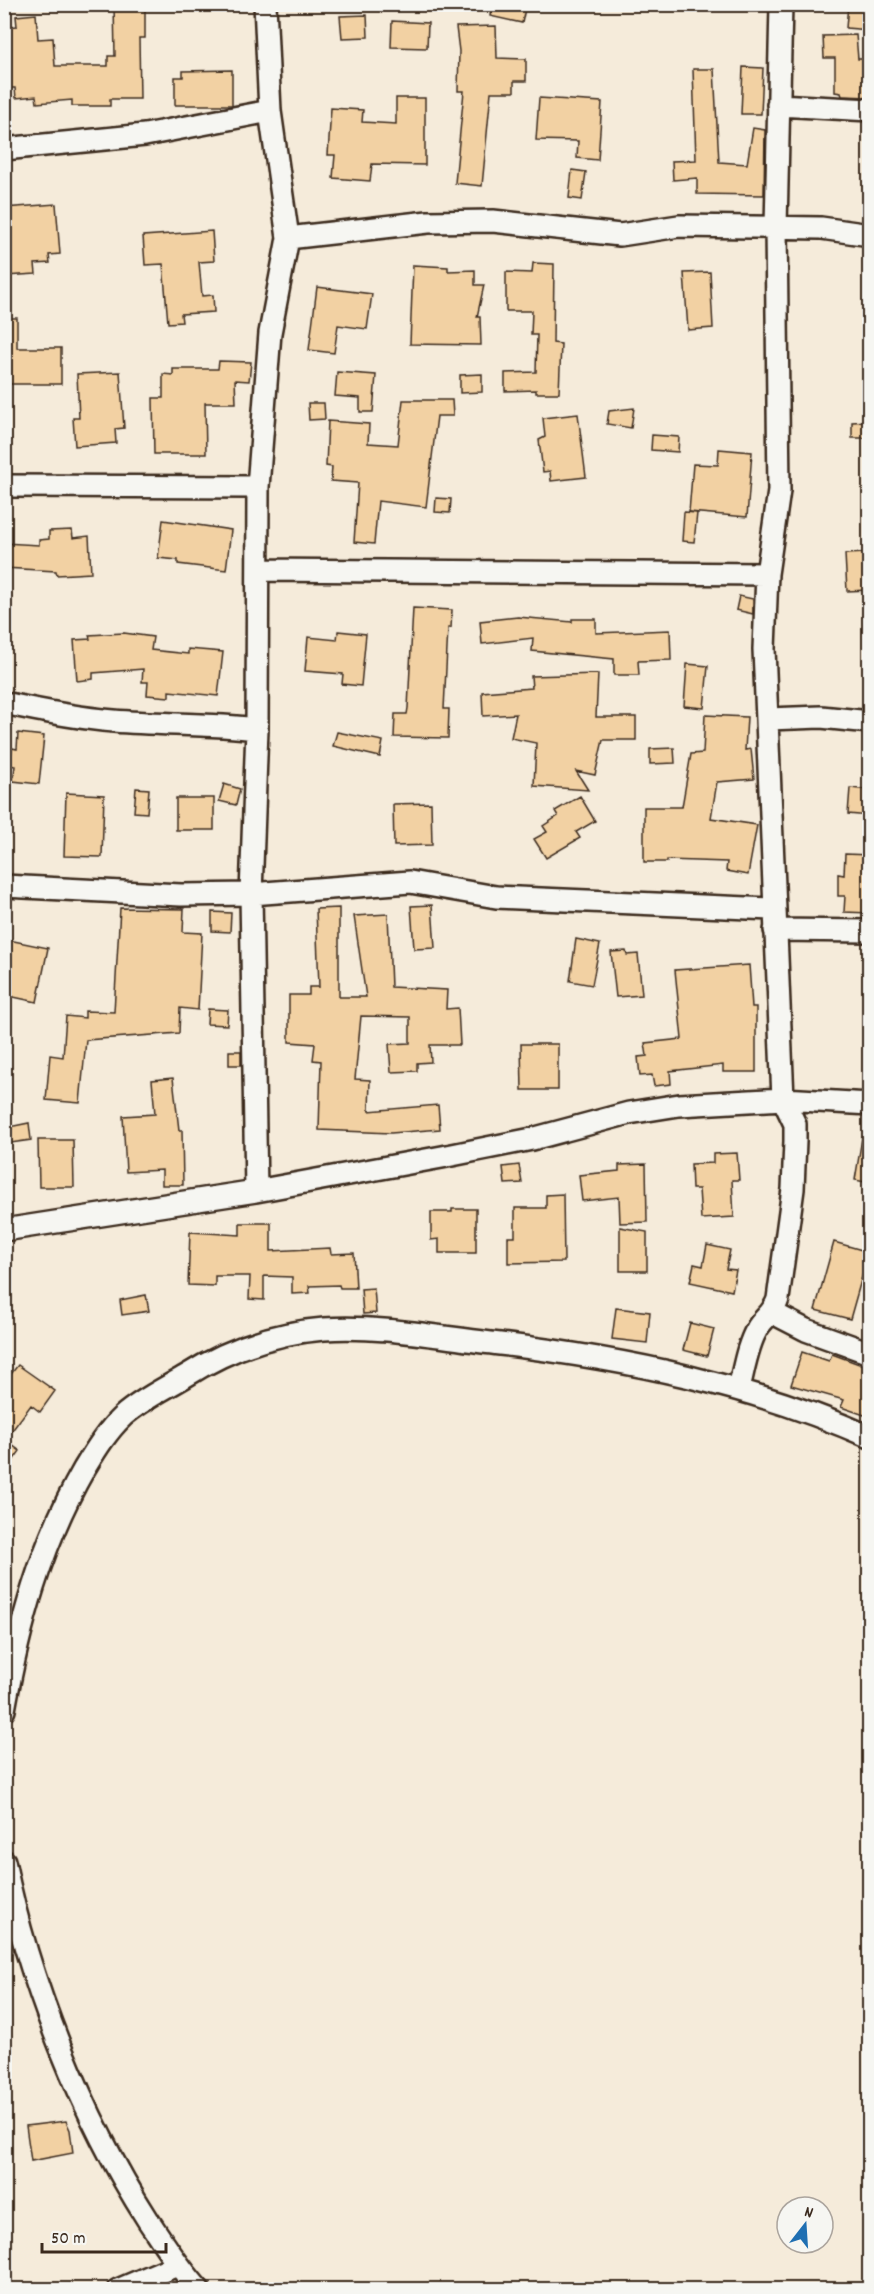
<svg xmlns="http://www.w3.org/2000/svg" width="874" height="2294" font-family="Dekko,sans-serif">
  <rect width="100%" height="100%" fill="#f5ebda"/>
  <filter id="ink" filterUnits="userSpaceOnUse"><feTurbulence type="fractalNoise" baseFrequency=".0167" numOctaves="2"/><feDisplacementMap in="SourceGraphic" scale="12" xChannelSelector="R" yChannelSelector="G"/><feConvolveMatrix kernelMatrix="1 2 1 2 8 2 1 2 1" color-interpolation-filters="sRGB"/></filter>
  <g filter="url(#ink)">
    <path fill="#f2d1a3" stroke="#3b2a1e" stroke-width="1.5" d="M114 4H145V38H139L140 99H110V106H72V100L37 103 36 96 16 98 15 88H8L7 69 4 70 5 27 17 26 16 16 36 14 38 39 53 38 55 66H108V56H115Z
      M492 4H526L522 23 490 16Z
      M848 4H870V30L846 28Z
      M367 15 368 37 342 38 340 16Z
      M392 21 428 23 427 48 391 47Z
      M496 26 497 58 526 59V81H514V92H491L482 186 455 183 464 91H458L459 51 456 27Z
      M856 35 858 59H870V97L842 96 841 93 835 92V58H824L823 36Z
      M743 67 763 68 761 114H741Z
      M693 69H714L719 162 747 164 753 128 765 130 764 195 697 194V178L673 180 672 161 696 160Z
      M232 70V105H175V77H183V71Z
      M396 98H425V165L372 164 370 181 333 178 335 155H328L331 108 363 110 362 122 396 124Z
      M539 98 602 102 598 160 577 158 578 141 536 140Z
      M572 170 586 172 582 200 569 198Z
      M56 204 60 254 49 255 50 263 35 264 36 274 5 276 4 208Z
      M212 231 214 261 199 262 202 296 213 295 214 312 181 314 182 322 168 323 163 264 145 265 143 236Z
      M533 263 554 264 553 343 561 344 559 393H536V390L505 391V373L536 372 537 335H531L532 311H506V272L532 273Z
      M413 265 448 267V271L475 270V285H484L477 317H480L481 345 410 344Z
      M710 272 713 328 688 330 684 273Z
      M317 287 372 294 367 329 338 325 334 353 309 350Z
      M4 318H17V348H61V384H8L4 381Z
      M219 361 251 362 249 381 235 380 236 403H205L206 454H154L153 398H163V374L173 375V369H218Z
      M120 372 124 428 115 429 116 443 75 446 73 418H79L77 374Z
      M337 372 376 375 373 412H360V398L335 396Z
      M482 374V392L460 393V375Z
      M403 400H452L453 416H437L426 507 378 501 374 544 354 542 358 483 331 481 332 467 326 466 328 421 369 424 368 443 398 445Z
      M308 403H324L325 419 309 420Z
      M634 408 631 428 607 424 609 411Z
      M578 414 586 477 551 481 550 471 543 472 539 440 545 437 543 418Z
      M870 421V438H852V422Z
      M652 435 679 437 678 452 651 450Z
      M719 449 752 452 747 517 689 512 693 464 718 465Z
      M436 498 451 499 450 513 435 512Z
      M684 512 697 513 694 542 682 541Z
      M163 520 231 530 226 570 178 564V560L158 558Z
      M72 530 73 538 89 536 91 573 57 575 56 571 4 568V543L39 545V540L49 539V531Z
      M867 553 869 590 847 591 845 554Z
      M739 596 753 599V614L736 610Z
      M413 608 452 610 451 628H448L444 709H449L448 738 394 737 395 714H407L408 708Z
      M518 617 572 622V619H596V633L670 630 671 660 638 661 639 675H614V659L532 651 533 638 482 644 480 621Z
      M338 631 366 634 361 686 342 684 343 674 305 671 308 637 337 640Z
      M124 633 153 637 151 650 188 654V649L223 652 218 696 169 691V697L147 695 148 682H142L143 669 93 673V679L77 681 74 640 90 639 89 635Z
      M687 664 708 666 704 708 684 706Z
      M598 674 596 717H636V740H603L595 775 576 771 588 790 534 786 536 743 511 738 516 714 483 716 482 692 532 688 531 676Z
      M705 715 747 717 745 750 751 749 754 779 717 782 711 818 757 825 748 875 726 871 727 862 667 860V862H644V807H682L691 754 703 753Z
      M337 732 383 741 380 757 333 746Z
      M18 733 44 736 39 784 13 781 15 766 10 765 12 748 17 749Z
      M674 748 675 763 650 764V749Z
      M224 784 240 789 236 805 219 801Z
      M136 788 149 789 147 813 134 812Z
      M850 788 870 790V816L848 814Z
      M66 793 104 795 102 857 64 856Z
      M580 796 595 821 576 832 580 838 546 858 534 839 547 832 543 826 558 816 555 811Z
      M176 798H214V830H176Z
      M431 803 432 845 394 846 393 804Z
      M845 854 870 855V913L844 912 845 896H838V874L844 875Z
      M432 905 435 948 414 949 411 906Z
      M120 908 184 909 183 932 202 933 198 1010 180 1008 179 1033 86 1040 80 1103 46 1100 50 1055 63 1057 66 1016 85 1018V1011L114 1012Z
      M339 908V997H366L354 916 388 914 391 987 447 990 446 1009 458 1008 460 1045H430L431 1062 417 1063V1071L391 1072 389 1044 410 1043V1017L361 1016 355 1079 370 1080 369 1111 438 1105 440 1129 391 1133 319 1130 321 1061 313 1060 315 1044 289 1042V995H309V987H319L316 909Z
      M212 912 231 913 230 932 212 931Z
      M4 939 48 948 37 1002 4 995Z
      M576 939 600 944 592 985 570 981Z
      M626 951 627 955 638 954 642 995 616 997 611 952Z
      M749 965 752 1007H756V1072H723V1065L670 1071 671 1084 654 1086 652 1075 640 1076 638 1057 647 1056 645 1043 682 1039 675 970Z
      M208 1009 228 1010 227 1025 207 1024Z
      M521 1044H558V1090H522Z
      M229 1051H241V1065H229Z
      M173 1078 179 1130H182L183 1185H162V1170L126 1172 123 1116 155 1114 152 1080Z
      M29 1123 31 1140 4 1144V1128Z
      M862 1138 870 1139V1183L855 1180Z
      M38 1140H73L74 1187H39Z
      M737 1153 739 1180H732L734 1217 701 1219 699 1189H692L691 1164 713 1163V1154Z
      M646 1164 647 1222 620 1223 619 1197 582 1201 579 1175 619 1171V1165Z
      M519 1165 522 1183 505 1184 503 1167Z
      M563 1194 564 1262 508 1263V1237H515V1208H546V1195Z
      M452 1209H476V1253H439V1239L431 1240V1212H452Z
      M240 1223H271V1251L330 1248 331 1254 354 1253 356 1288H340L339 1285 309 1286 310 1293 292 1294V1277L264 1276V1300L249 1299 250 1276H215V1286L188 1285 190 1232 240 1235Z
      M620 1227 647 1232V1271H620Z
      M834 1242 869 1252 850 1319 815 1310Z
      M707 1245 730 1250 726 1269 736 1270 732 1291 690 1282 694 1264 703 1266Z
      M374 1288 376 1313 363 1314 361 1289Z
      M146 1295 149 1311 122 1315 120 1300Z
      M616 1308 650 1312 647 1343 612 1339Z
      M690 1323 714 1329 707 1356 683 1350Z
      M802 1352 829 1361 832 1354 870 1368V1417L841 1407 844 1400 791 1385Z
      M18 1365 55 1391 40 1412 31 1405 5 1440 20 1451 4 1473V1400L11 1390 4 1383Z
      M66 2121 70 2130 73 2153 31 2161 26 2126Z"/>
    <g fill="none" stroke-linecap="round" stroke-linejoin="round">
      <defs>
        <path id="minor" d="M778 105 870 110
          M4 149 145 135 270 111
          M288 238 428 222 493 221 620 235 679 226 821 228 870 235
          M4 486 258 487
          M259 570 767 574
          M4 703C41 711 77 718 114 721 162 725 210 723 257 729
          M768 719 821 717 870 722
          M4 886 181 895 251 894 410 882 496 897 773 909
          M775 930 870 931
          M256 1191 251 894 257 729 258 487 270 333 288 238 270 111 265 4
          M4 1230 256 1191 442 1157 532 1139 629 1113 679 1105 783 1099 870 1104
          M773 1313 806 1330 870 1353
          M739 1388C744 1369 747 1346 757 1329 763 1318 774 1313 778 1299L793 1189 795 1141V1124L783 1099 764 649 767 574 779 491 776 227 781 4
          M4 1710C19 1626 41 1544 84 1469 95 1451 107 1431 123 1416 141 1400 164 1389 184 1377 226 1350 273 1333 324 1329 383 1325 442 1338 500 1344 627 1359 752 1385 870 1437
          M4 1861C28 1981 82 2117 148 2220 164 2244 179 2268 199 2290
          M118 2290 177 2265"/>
      </defs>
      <use href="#minor" stroke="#3b2a1e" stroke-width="26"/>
      <use href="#minor" stroke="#f6f6f2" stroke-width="21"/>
    </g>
  </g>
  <rect width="874" height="2294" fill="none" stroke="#f6f6f2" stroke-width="24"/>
  <rect x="12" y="12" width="850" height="2270" fill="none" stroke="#3b2a1e" stroke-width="2" filter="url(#ink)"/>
  <g transform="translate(805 2225) rotate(17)"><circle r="28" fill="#f6f6f2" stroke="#aba49d" stroke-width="1.5"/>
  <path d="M0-4.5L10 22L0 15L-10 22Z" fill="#1f6fb2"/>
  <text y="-9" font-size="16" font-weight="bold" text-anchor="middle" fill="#3b2a1e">N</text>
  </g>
  <path d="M42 2243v9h124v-9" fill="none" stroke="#3b2a1e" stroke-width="3"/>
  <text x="51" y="2243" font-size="18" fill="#3b2a1e" stroke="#f6f6f2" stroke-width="4.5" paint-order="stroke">50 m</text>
</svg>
